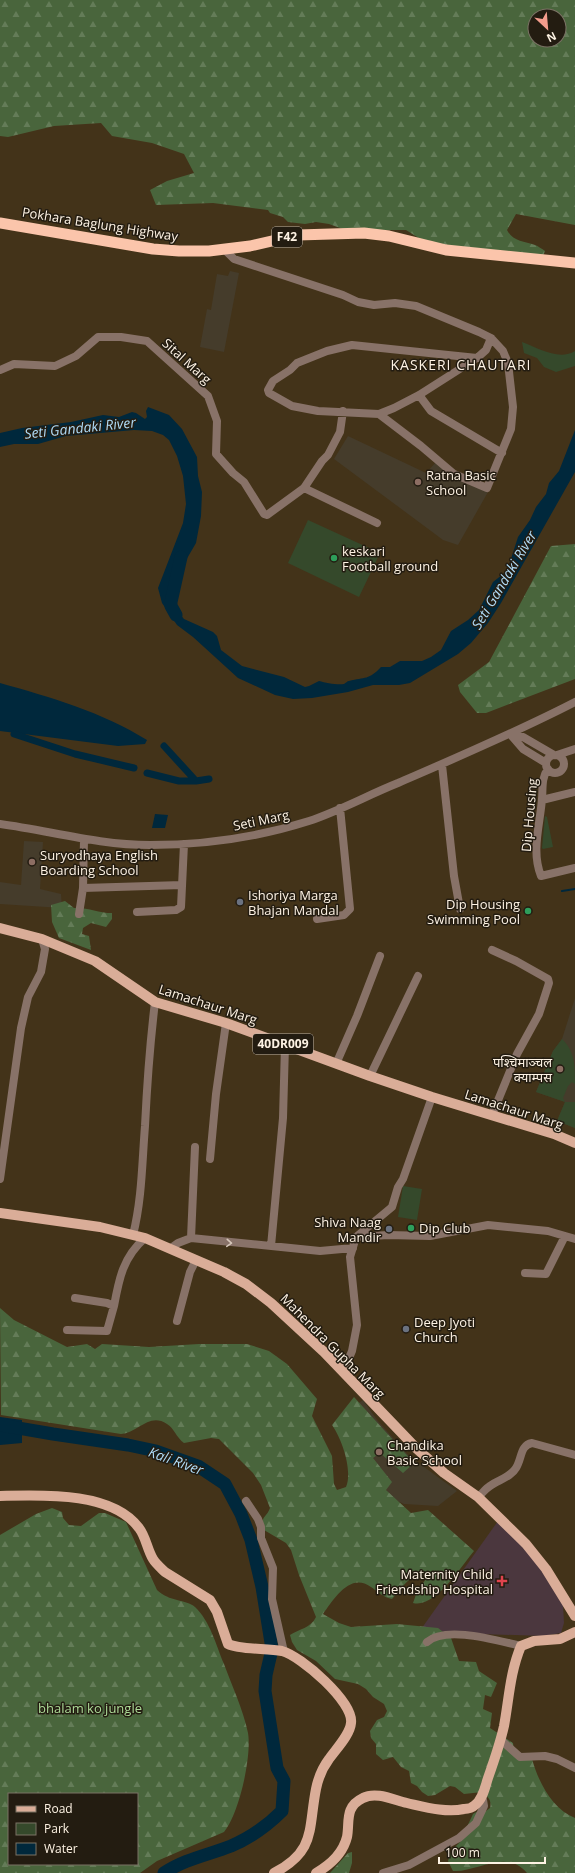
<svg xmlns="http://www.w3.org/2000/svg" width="575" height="1873" font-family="'Open Sans','Noto Sans Devanagari',sans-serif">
  <defs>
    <pattern id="forest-firs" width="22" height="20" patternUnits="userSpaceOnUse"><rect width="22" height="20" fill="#49653c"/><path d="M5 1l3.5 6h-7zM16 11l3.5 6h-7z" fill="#647c58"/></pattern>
  </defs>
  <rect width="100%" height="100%" fill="#433319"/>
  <path fill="#453c2b" d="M230 271 239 273 224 352 200 347 207 309 211 310 217 274 228 276Z
    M348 436 426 473 436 462 488 492 458 545 443 540 431 531 334 459Z
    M24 841 43 842 40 889 61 894 62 908 0 904V882L21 885Z
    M575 998V1128L557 1121 565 1102 536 1092 553 1051 562 1039Z
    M363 1400 377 1420 409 1456 457 1491 438 1506 404 1504 393 1499 386 1490 340 1416Z"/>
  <path fill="#4b373e" d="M498 1521 533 1557 563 1605 564 1623 561 1633 543 1636 419 1632Z"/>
  <path fill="#35492b" d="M522 342C538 348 559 361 575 351V366L556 372 544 367 537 358 524 353Z
    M308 520 380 553 359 597 288 563Z
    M545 816 547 817 553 847 543 849 542 848Z
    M562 1039C575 1051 575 1067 575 1084L572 1082 568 1086 563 1098 565 1102H575V1128L557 1121 565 1102 536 1092 553 1051Z
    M403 1186 422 1189 417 1220 398 1217Z"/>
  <path fill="url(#forest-firs)" fill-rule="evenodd" d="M0 0H575V225L516 214 507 230C513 242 524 241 535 245 538 246 542 249 545 251L543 256 495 259 422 240 406 230H387L374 234 354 233 329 224 316 222 305 224 288 222 283 217 270 213 268 210 213 203 156 205 150 190 167 181 194 173 184 154 152 143 112 136 101 123 54 126 8 137 0 136ZM535 16H559V40H535Z
    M575 544V679L486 713H477L460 692 458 685 489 662 551 546Z
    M65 901 74 908C87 907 98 913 112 913V919L106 927 91 923 83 928 82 934 89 936 91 950 59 938 52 922 51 905Z
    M0 1308 14 1320 67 1347 87 1344 95 1349 102 1344 149 1347 199 1344H247L269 1351 287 1364 317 1399 312 1416 332 1456 334 1484 337 1490 346 1487C353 1471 342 1439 332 1425L354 1397 414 1463 403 1473 380 1453 373 1458 392 1482 386 1490 411 1513 428 1510 474 1551C462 1565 435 1609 413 1603L417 1592 428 1576 426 1574C410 1573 402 1588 392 1599 384 1598 377 1591 371 1587 350 1572 334 1599 323 1614L339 1623 351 1627 397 1624 438 1628 451 1638 459 1661 476 1662 479 1671 497 1683 491 1697 485 1695 483 1709 492 1713 490 1728 513 1743 514 1751 532 1759C538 1781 552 1809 575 1818V1873H527C506 1848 476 1873 453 1871L448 1861 451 1851 460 1842 473 1814 480 1810 486 1811 490 1808C492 1800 488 1797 482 1792L464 1794 455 1787 450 1786 435 1795 428 1796 422 1792 417 1786 411 1783 409 1771 401 1767 393 1757 383 1760 376 1754V1744L371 1738 370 1731 377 1720 384 1717 387 1711 384 1704 373 1697 366 1689 358 1684 335 1679 316 1661 297 1650 292 1642 290 1635C299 1629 311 1628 316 1617L299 1575 291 1550 286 1543 264 1530C260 1515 266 1519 270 1508L261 1485 253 1473 219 1439 211 1438 184 1443C176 1437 174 1428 167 1424 149 1412 138 1433 121 1434L1 1415Z
    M52 1508 62 1512 63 1518 69 1525 81 1526 99 1513H105L126 1522 157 1590C169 1602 186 1599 195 1607 210 1621 216 1645 224 1664 232 1686 243 1709 248 1733 252 1756 239 1814 224 1832L157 1861 140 1873H0V1535L36 1514ZM9 1794H137V1864H9Z
    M352 1852V1863L349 1873H330L348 1853Z"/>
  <path fill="#00283c" d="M148 407 169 415 182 429 197 457 198 476 202 492 201 516 196 543 171 586V598L174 607 184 619 213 632 217 636 221 650 242 666 284 677 305 687 309 686 319 681C326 683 337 685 344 684 346 683 347 681 349 681 365 677 369 680 381 667H390L400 661H422L431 657 441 650 451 631 468 620 479 610 493 582 507 571 518 537 530 520 536 507 546 494 549 483 559 471 575 430V472L501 603 488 623 471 643 458 654 410 683 399 685H373L348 692 312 698 293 699 275 695 238 678 193 637 177 625 162 603 158 588 183 523 186 504 183 476 177 456 169 440 163 435 152 431 134 430 66 436 38 444H14L0 447V433L22 428 71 422 103 415 119 417 132 412 136 413 145 419 147 417 146 411Z
    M0 683C50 697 102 712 147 740L145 744 118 746 0 731Z
    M155 814 168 815 165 828H152Z
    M0 1417 22 1420V1443L0 1445Z"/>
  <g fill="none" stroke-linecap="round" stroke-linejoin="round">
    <path stroke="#00283c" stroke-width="2" d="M562 891 575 889"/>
    <path stroke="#00283c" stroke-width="7" d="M14 734 75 754 134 768
      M164 746 196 781 209 779
      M147 773 179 781H196"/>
    <path stroke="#00283c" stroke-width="13" d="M176 615 171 606V602L181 557
      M0 1425 53 1434 128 1445 156 1451 198 1466 225 1484 241 1514 251 1540 262 1587 272 1649 266 1675 265 1691 277 1768 284 1781 282 1811C267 1826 250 1838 231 1846 208 1855 185 1859 164 1873"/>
    <path stroke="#887268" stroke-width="8" d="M224 249 234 259 343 295 358 302 374 305 395 303 416 306 479 332 491 338 503 351 508 363 513 407 511 429 487 488 454 474 421 446 379 414
      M477 358 352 345 327 351 297 363 290 370 273 381 268 390 269 393 292 406 318 411 379 414 394 408 419 395 477 358 486 350 491 338
      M0 370 14 364 55 366 76 356 98 337H121L147 341 208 396 217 421 216 454 233 473 244 482 264 514 267 515 304 488 322 461 328 455 340 432 343 411
      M419 395 431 411 502 453
      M304 488 377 523
      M511 735 523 737 554 755
      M511 735 523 749 546 763
      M557 755 575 749
      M546 764a9 9 0 1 1 18 0a9 9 0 1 1-18 0Z
      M442 765 454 876 460 909
      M548 769C541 778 543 789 542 799 540 825 531 851 541 876L575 868
      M542 800 575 792
      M0 824C51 831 99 845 150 845 202 845 259 837 309 821 339 811 368 795 398 783 458 757 517 732 575 702
      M83 888 182 885
      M137 912 176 910 181 907 184 844
      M79 914 83 888 84 840
      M317 919 344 915 350 909 340 808
      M336 1064 357 1016 380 956
      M370 1076 418 976
      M492 1115 517 1054 539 1014 549 983 548 979 516 961 492 950
      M210 1159 216 1094 226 1023
      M0 1179 21 1028 28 997 41 972 45 949 42 939
      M133 1235C142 1199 142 1163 145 1126 147 1085 150 1043 155 1002
      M356 1237 388 1235 430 1236 488 1225 548 1231 575 1239
      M191 1238 195 1147
      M271 1246 283 1118 285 1045
      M171 1248 178 1243 191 1238 320 1251 353 1248
      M525 1273 546 1274 565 1236
      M75 1298 107 1303 114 1306C119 1279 123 1257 145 1238
      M177 1321 190 1272 196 1260
      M67 1330 107 1331 114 1306
      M343 1372 352 1351 357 1325 350 1257 356 1237 392 1207 398 1187 403 1179 432 1097
      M478 1497C482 1494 485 1489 490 1486 498 1480 511 1477 516 1468 522 1459 520 1445 532 1443L575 1455
      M246 1501 258 1519 261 1527V1538L273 1568 272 1599 284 1652
      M427 1642C446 1625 498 1641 521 1646
      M501 1740 520 1757 545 1756 557 1759 575 1768
      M383 1873 409 1865 459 1838 476 1823 484 1806 483 1800H480"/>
    <path stroke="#daad98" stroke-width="10" d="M0 928 42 939 95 961 155 1002 226 1023 370 1076 432 1097 554 1134 575 1143
      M0 1213 100 1227 145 1238 224 1272 246 1284 271 1303 324 1352 417 1449 444 1473 478 1497 526 1544 546 1569 575 1616
      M0 1496C41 1495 112 1491 139 1528 146 1537 147 1549 153 1559 156 1564 161 1568 165 1572L210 1600 217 1612 228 1644C240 1650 267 1648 282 1651 301 1656 354 1702 351 1723 350 1735 336 1749 329 1759 323 1767 318 1779 316 1789 308 1830 316 1851 274 1873
      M316 1873C330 1865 343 1853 347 1837 350 1822 344 1807 363 1798 376 1791 394 1800 407 1803 425 1807 446 1813 464 1809 468 1809 472 1808 475 1805 483 1799 485 1787 488 1778 494 1761 500 1744 504 1726 509 1699 510 1672 521 1646L534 1641 560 1639 575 1632"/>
    <path stroke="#fbc5ab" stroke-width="11" d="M0 223 153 249 179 251H209L250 246 298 235 364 233 389 236 446 250 575 263"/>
  </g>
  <defs><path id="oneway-chevron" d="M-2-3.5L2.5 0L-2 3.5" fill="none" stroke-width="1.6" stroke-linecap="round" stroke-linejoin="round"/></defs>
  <use stroke="#d5c6b9" href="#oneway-chevron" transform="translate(229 1243) rotate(4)"/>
  <g fill="#8d6e63" stroke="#231c11" stroke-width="1.5">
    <circle cx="418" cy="482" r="4"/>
    <circle cx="32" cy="862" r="4"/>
    <circle cx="560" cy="1069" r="4"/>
    <circle cx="379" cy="1452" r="4"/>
  </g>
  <g fill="#2e9e5b" stroke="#231c11" stroke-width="1.5">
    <circle cx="334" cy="558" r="4"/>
    <circle cx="528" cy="911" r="4"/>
    <circle cx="411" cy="1228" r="4"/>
  </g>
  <g fill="#6b7280" stroke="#231c11" stroke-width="1.5">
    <circle cx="240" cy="902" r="4"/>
    <circle cx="389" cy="1229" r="4"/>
    <circle cx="406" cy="1329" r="4"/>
  </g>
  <path fill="#e0444e" stroke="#231c11" stroke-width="1.5" d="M500 1575h4v4h4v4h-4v4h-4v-4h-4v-4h4z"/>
  <g text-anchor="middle" stroke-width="3" stroke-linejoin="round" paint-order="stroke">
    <g fill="#231c11" stroke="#bcb2a5" stroke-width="1">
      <rect x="272" y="227" width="30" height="20" rx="3"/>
      <rect x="253" y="1034" width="60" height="20" rx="3"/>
    </g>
    <g font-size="12" font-weight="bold" fill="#fef3e4">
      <text x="287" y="241">F42</text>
      <text x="283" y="1048">40DR009</text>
    </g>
    <g font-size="13" fill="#fef3e4" stroke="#231c11">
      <text transform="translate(100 224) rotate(9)" y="5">Pokhara Baglung Highway</text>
      <text transform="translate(187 361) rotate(42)" y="5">Sital Marg</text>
      <text transform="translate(529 815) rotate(-85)" y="5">Dip Housing</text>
      <text transform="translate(261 820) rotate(-12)" y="5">Seti Marg</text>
      <text transform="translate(208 1004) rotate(18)" y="5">Lamachaur Marg</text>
      <text transform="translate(514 1109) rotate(18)" y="5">Lamachaur Marg</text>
      <text transform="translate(333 1346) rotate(45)" y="5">Mahendra Gupha Marg</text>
    </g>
    <g font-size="13" fill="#fef3e4" stroke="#231c11" text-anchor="start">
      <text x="426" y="480">Ratna Basic<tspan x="426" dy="15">School</tspan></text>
      <text x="342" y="556">keskari<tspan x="342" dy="15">Football ground</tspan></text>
      <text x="40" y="860">Suryodhaya English<tspan x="40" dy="15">Boarding School</tspan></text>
      <text x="248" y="900">Ishoriya Marga<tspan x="248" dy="15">Bhajan Mandal</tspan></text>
      <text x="520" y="909" text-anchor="end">Dip Housing<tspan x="520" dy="15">Swimming Pool</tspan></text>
      <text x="552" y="1067" text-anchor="end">पश्‍चिमाञ्‍चल<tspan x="552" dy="15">क्याम्पस</tspan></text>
      <text x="381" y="1227" text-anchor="end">Shiva Naag<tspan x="381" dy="15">Mandir</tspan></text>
      <text x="419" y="1233">Dip Club</text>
      <text x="414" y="1327">Deep Jyoti<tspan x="414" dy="15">Church</tspan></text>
      <text x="387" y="1450">Chandika<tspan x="387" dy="15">Basic School</tspan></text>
      <text x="493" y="1579" text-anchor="end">Maternity Child<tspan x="493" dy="15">Friendship Hospital</tspan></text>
    </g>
    <g font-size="13" fill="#addb98" stroke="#231c11">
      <text x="90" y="1713">bhalam ko jungle</text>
    </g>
    <g font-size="14" letter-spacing="1" fill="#fef3e4" stroke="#231c11">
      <text x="461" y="370">KASKERI CHAUTARI</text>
    </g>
    <g font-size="14" font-style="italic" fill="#afdcf8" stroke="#231c11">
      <text transform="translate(80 428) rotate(-6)" y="5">Seti Gandaki River</text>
      <text transform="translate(504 580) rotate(-59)" y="5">Seti Gandaki River</text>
      <text transform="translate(176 1461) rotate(20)" y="5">Kali River</text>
    </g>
  </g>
  <rect x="8" y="1793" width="130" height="72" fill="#231c11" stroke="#7b7265"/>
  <rect x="16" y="1806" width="20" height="6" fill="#daad98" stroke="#7b7265"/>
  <text x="44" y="1813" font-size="12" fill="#fef3e4">Road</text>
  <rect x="16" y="1823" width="20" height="12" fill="#35492b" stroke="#7b7265"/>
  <text x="44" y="1833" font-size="12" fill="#fef3e4">Park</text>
  <rect x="16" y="1843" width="20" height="12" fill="#00283c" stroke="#7b7265"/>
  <text x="44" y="1853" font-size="12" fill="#fef3e4">Water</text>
  <g transform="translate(547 28) rotate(154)"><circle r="19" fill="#231c11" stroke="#7b7265"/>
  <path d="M0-3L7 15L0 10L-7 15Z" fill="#f49d8d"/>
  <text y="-6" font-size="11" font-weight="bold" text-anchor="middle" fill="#fef3e4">N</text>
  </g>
  <path d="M439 1857v6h106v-6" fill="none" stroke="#fef3e4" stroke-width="2"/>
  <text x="445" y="1857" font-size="12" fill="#fef3e4" stroke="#231c11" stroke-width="3" paint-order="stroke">100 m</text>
</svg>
